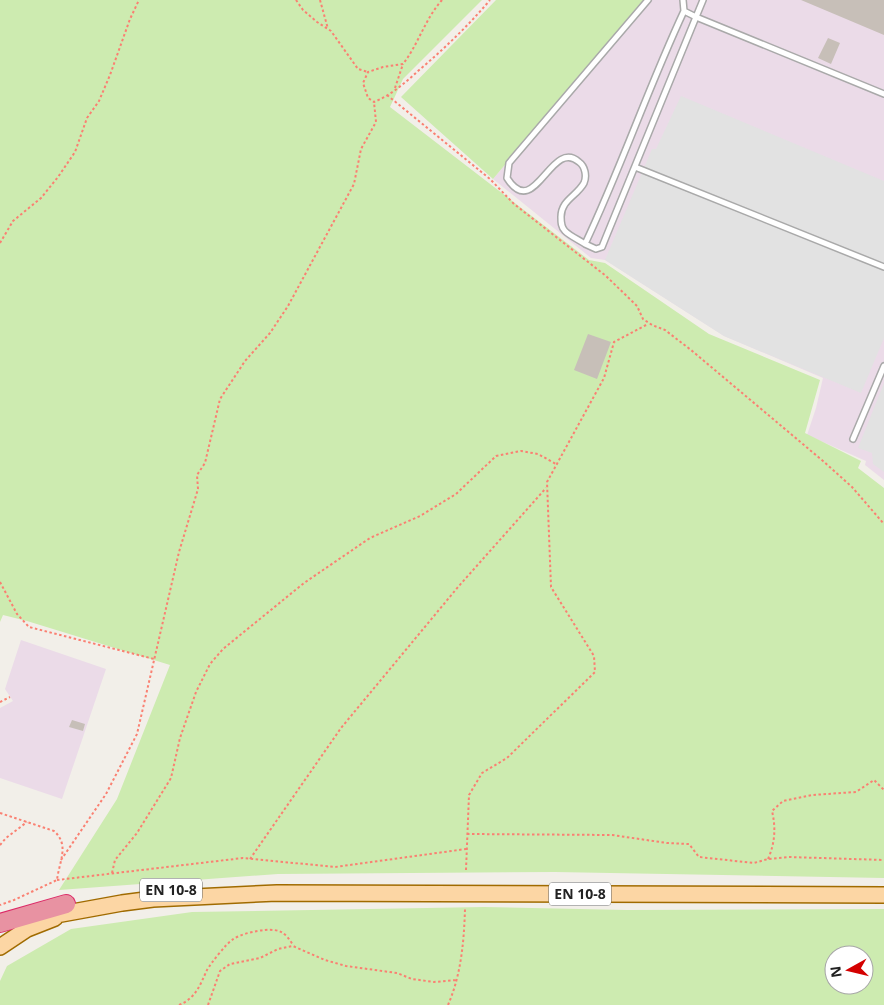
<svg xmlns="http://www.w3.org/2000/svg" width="884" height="1005" font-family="'Open Sans',sans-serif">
  <rect width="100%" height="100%" fill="#f2efe9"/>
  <path fill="#ebdbe8" d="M644 0H884V480L865 465 866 461 807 435 816 408 823 378 724 336 605 260 591 258 493 179Z
    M21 640 106 669 62 799 0 778V708L13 701 5 689Z"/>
  <path fill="#cdebb0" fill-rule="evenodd" d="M0 0H482L403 79 390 107 589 260 605 263 709 334 820 380 805 433 861 461 858 468 884 488V878L555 872 278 874 59 890 117 799 170 665 27 621 3 615 0 622Z
    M496 0H644L493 179 401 97Z
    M484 907 627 910 884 909V1005H0V981L7 966 71 929 192 912ZM834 955H864V985H834Z"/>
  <path fill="#e2e2e2" d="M681 96 884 181V338L861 393 724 336 605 260 652 149H656Z
    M884 383V472L873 464 872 453 858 448Z"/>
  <path fill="#c7bfb8" d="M801 0H884V35Z
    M828 38 840 43 831 64 818 58Z
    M588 334 611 342 597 379 574 370Z
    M72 720 85 724 83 731 69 727Z"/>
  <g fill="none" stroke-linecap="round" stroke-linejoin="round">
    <defs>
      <path id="lane" d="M683 0 684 11
        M703 0 696 17 606 237 602 247 596 249 585 244C621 168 648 88 684 11L696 17 884 94
        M635 167 884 267
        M585 244C579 240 570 236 565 231 561 227 561 222 561 217 561 200 577 196 584 183 587 176 585 166 579 162 551 137 535 222 507 178L509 163 648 0
        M853 439 884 366"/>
      <path id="primary" d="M45 917 122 903 153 899 277 893 884 895
        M0 947 27 929 55 918"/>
      <path id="highway" d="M0 923 66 904"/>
    </defs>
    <use href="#lane" stroke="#a9a9a9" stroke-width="8"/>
    <use href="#primary" stroke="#a06b00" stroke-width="18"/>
    <use href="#highway" stroke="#dc2a67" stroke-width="20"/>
    <path stroke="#fa8072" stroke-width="2" stroke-dasharray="2.5 2.5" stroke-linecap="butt" d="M296 0 303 10 317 22 331 31 358 69 368 72
      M320 0 328 29
      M442 0C425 19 418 45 403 64L383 67 368 72 363 83 368 98 374 102C391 95 405 83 418 71 444 49 468 26 490 0
      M395 88 403 64
      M387 95 490 179 514 204 606 276 637 306 643 319 652 325 665 330 691 350 823 461 852 487 884 524
      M0 243 13 221 41 198 58 177 75 152 87 118 99 101 110 75 130 19 139 0
      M0 582 17 614 29 627 154 659
      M0 702 10 697
      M0 813 54 831C70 845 59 862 57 880L14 900 0 905
      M467 834 612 835 667 843 689 844 699 857 754 863 768 859 789 857 884 860
      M0 845 6 838 27 822
      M250 859 341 728 458 587 546 488
      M768 859C775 843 776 828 772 811L783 801 812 795 856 792 874 780 884 790
      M61 860 106 794 137 734 179 552 198 489 197 475 205 463 220 399 245 361 270 333 288 306 354 184 361 149 376 122 374 102
      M466 870 469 795 482 773 507 758 595 672 594 656 551 587 547 482 604 378 614 342 648 324
      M112 873 115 860 137 833 171 778 180 738 196 692 210 664 223 649 304 583 370 538 420 516 456 494 496 456 521 451 538 454 556 464
      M57 880 243 858 335 867 466 849
      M179 1005C196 998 200 985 207 970 211 963 226 944 232 940 240 934 255 931 265 930 280 929 285 932 293 945
      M208 1005 220 971 230 964 260 958 278 949 293 946 325 960 346 966 397 973 412 979 434 982 457 980
      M448 1005C461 975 464 942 465 909"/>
    <use href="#lane" stroke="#fff" stroke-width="5"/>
    <use href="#primary" stroke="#fcd6a4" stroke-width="15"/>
    <use href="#highway" stroke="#e892a2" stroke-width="18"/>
  </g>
  <g text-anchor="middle" stroke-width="4" stroke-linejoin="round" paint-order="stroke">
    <g fill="#fff" stroke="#646464" stroke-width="1">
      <rect x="140" y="878.5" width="62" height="23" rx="4"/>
      <rect x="549" y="882.5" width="62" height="23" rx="4"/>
    </g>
    <g font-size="14" font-weight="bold" fill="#222">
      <text x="171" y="895">EN 10-8</text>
      <text x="580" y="899">EN 10-8</text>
    </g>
  </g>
  <g transform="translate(849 970) rotate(262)"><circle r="24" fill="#ffffff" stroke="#a7a7a7"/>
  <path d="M0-4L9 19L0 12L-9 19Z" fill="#d40000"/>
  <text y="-8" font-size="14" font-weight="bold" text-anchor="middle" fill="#222222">N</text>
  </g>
</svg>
